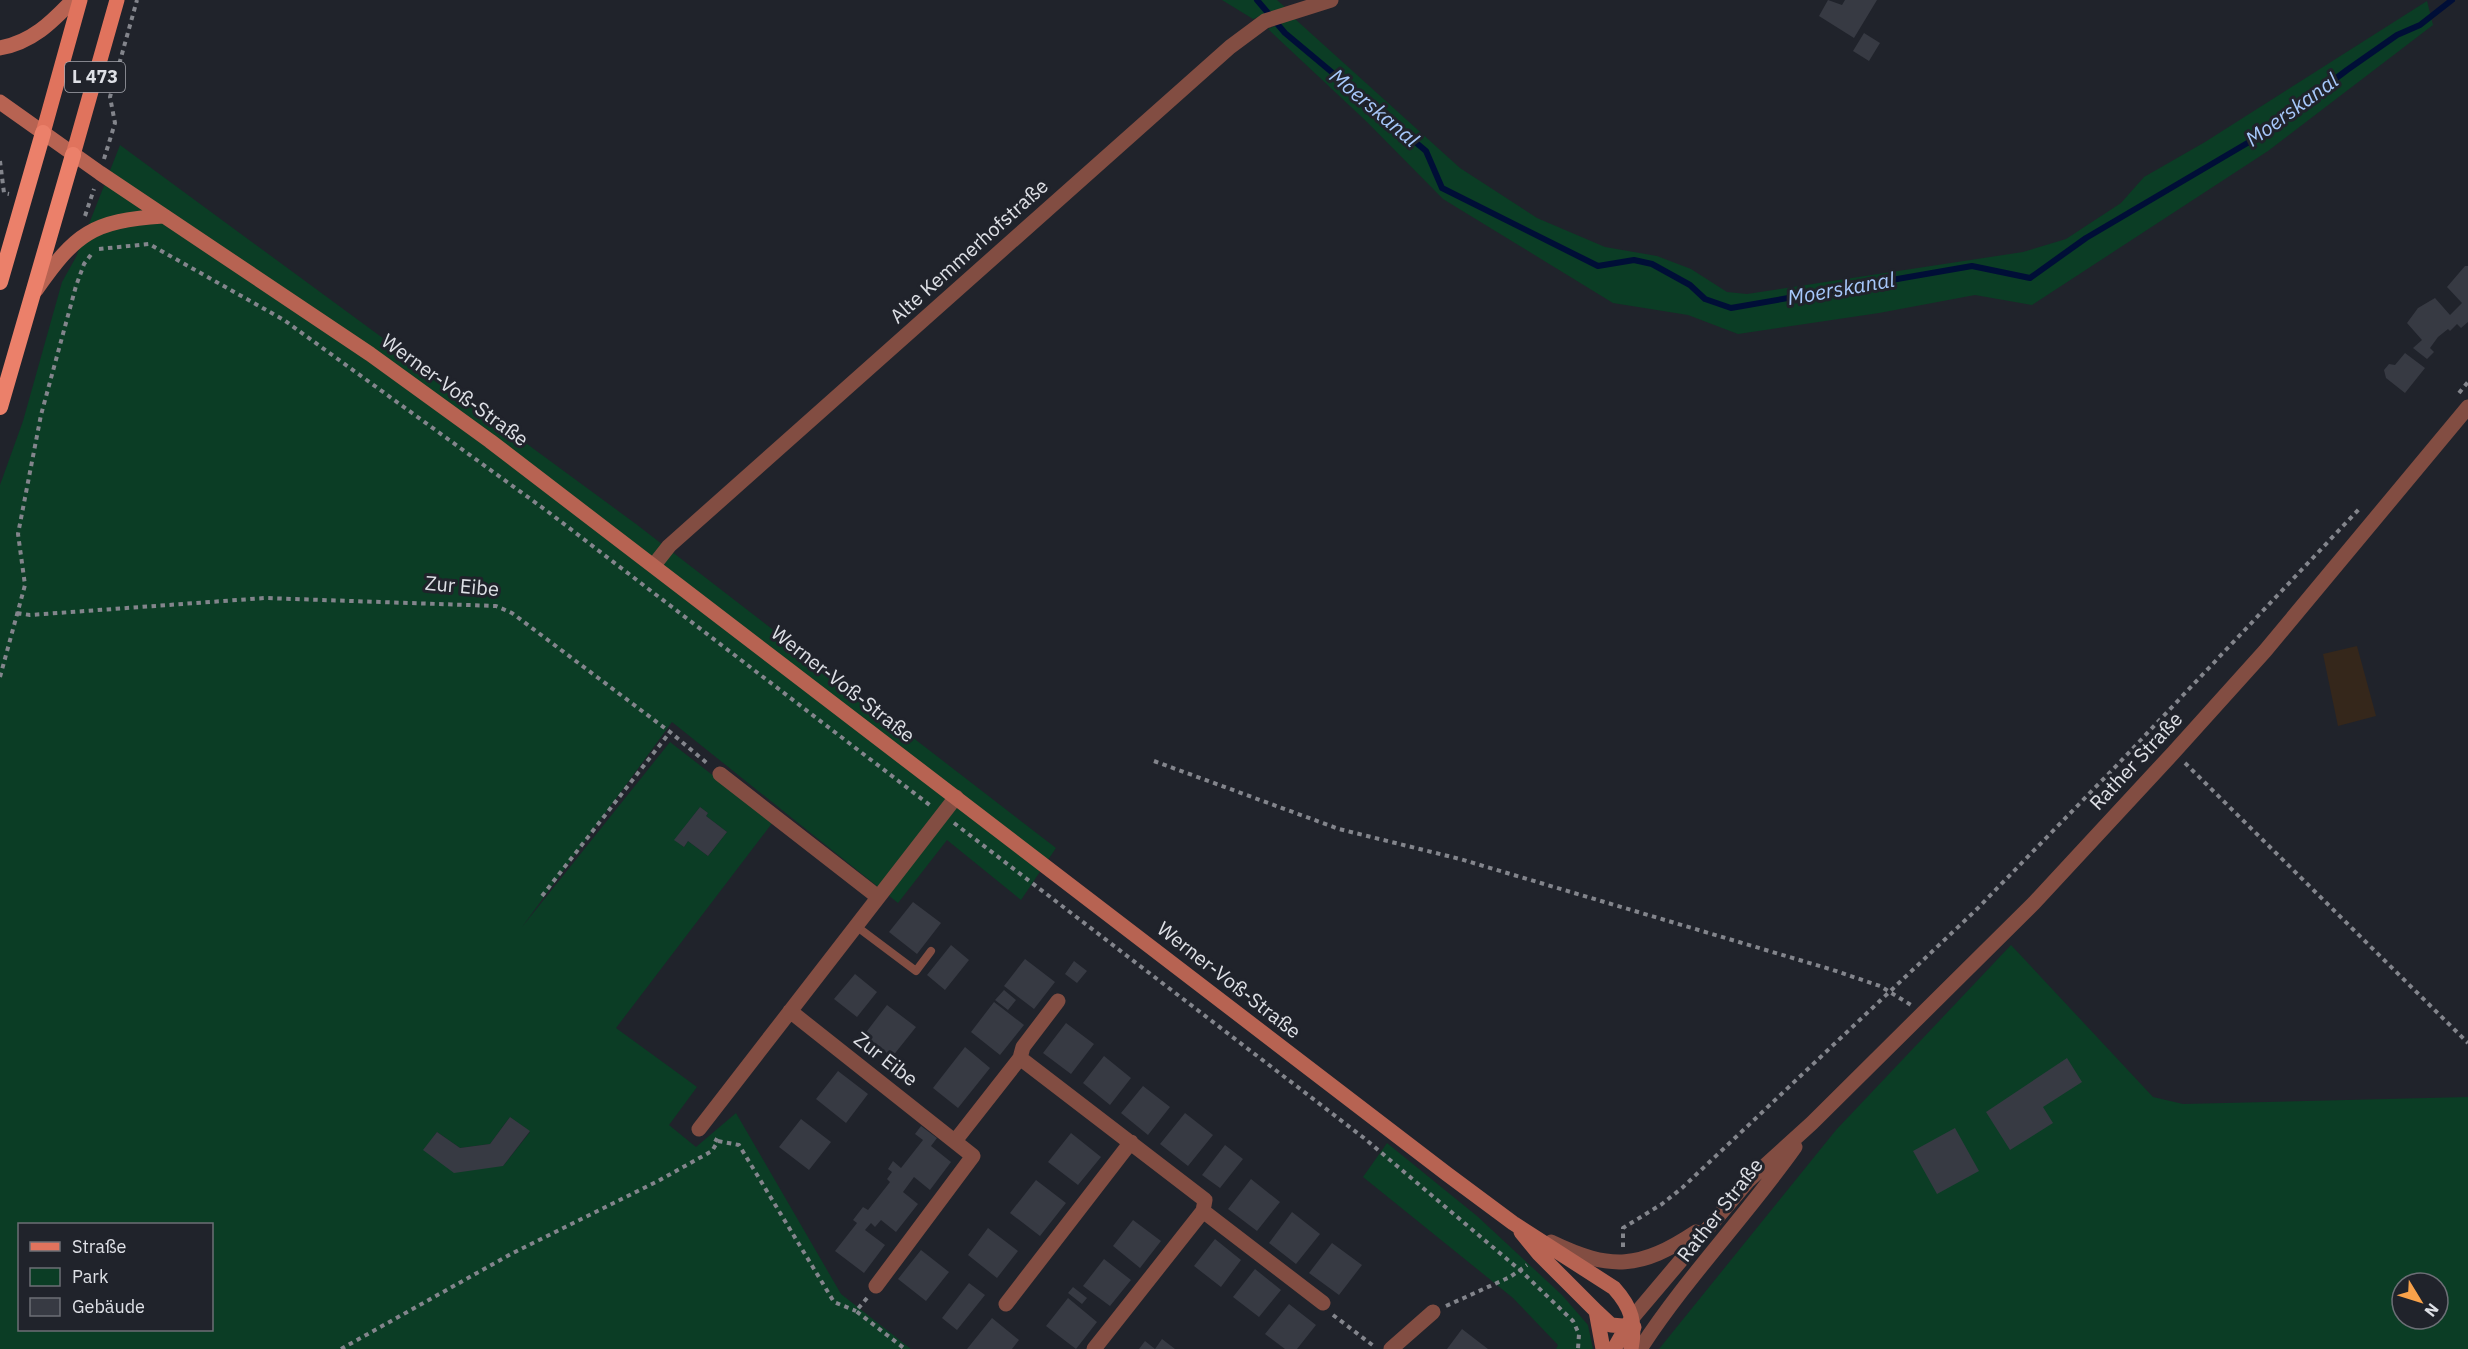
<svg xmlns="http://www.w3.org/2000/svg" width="2468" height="1349" font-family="'IBM Plex Sans',sans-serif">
  <rect width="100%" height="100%" fill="#20232b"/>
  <path fill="#35271b" d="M2357 646 2376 716 2338 726 2323 654Z"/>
  <path fill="#0b3d25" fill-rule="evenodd" d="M1222 0H1277L1285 7 1253 19Z
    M2427 1 2433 25 2268 151 2032 305 1975 295 1879 313 1738 334 1688 315 1613 303 1443 199 1367 122 1268 29 1294 18 1460 168 1537 218 1605 247 1657 256 1691 269 1727 292 1747 294 2023 252 2066 239 2121 203 2144 177 2205 142Z
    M120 145 636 524 1056 848 1021 900 947 840 898 903 672 722 522 927 670 742 773 822 616 1028 697 1087 669 1125 696 1147 736 1113 841 1294 911 1349H0V485L23 421 62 282 76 257ZM700 807 708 813 706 816 727 832 708 856 688 841 684 847 675 840ZM510 1117 530 1132 503 1166 424 1150 437 1132 460 1148 490 1144ZM20 1224H212V1330H20Z
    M2011 945 2153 1097 2183 1104 2468 1097V1349H1659L1836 1130ZM2402 1283H2438V1319H2402Z
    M1387 1143 1477 1216 1562 1295 1588 1325 1593 1349H1556L1558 1345 1513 1298 1363 1177Z"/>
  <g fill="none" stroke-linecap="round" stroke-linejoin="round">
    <path stroke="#000e37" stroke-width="6" d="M1257 0 1285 33 1426 151 1442 188 1598 266 1634 260 1652 264 1690 285 1705 299 1731 308 1972 266 2030 278 2086 238 2261 135 2347 70 2397 35 2420 25 2452 0"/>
  </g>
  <path fill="#373a43" d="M1828 0 1842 5 1845 0H1877L1854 38 1819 16Z
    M1864 33 1880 43 1869 61 1853 51Z
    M2465 266H2468V322L2461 328 2457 324 2450 331 2448 329 2438 337 2430 348 2434 352 2427 359 2413 348 2422 340 2407 323 2418 308 2435 298 2450 315 2462 303 2447 287Z
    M2405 353 2425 368 2405 393 2386 378 2384 370 2389 364 2395 365Z
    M700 807 708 813 706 816 727 832 708 856 688 841 684 847 674 840Z
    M913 902 941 923 917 954 889 932Z
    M951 945 969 960 945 990 927 975Z
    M1025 959 1055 982 1034 1009 1004 986Z
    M1074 961 1087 971 1077 983 1065 974Z
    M855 974 877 992 857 1017 834 999Z
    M1004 990 1016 1000 1008 1010 995 1000Z
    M994 1002 1024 1025 1000 1055 971 1032Z
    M887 1005 916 1027 892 1057 864 1035Z
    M1066 1023 1094 1044 1071 1074 1043 1053Z
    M965 1047 990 1068 958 1108 933 1088Z
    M1104 1056 1131 1078 1110 1105 1083 1083Z
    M2067 1058 2082 1082 2043 1107 2053 1123 2010 1150 1986 1112Z
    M838 1071 868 1094 846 1123 816 1099Z
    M1143 1086 1170 1107 1148 1135 1121 1113Z
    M1185 1113 1213 1135 1188 1166 1160 1144Z
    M510 1117 530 1131 503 1166 454 1173 423 1150 437 1132 460 1148 490 1144Z
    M801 1119 831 1142 809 1170 779 1147Z
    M921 1126 937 1138 931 1146 951 1162 930 1190 914 1177 903 1192 918 1204 896 1232 881 1220 875 1227 871 1223 865 1230 885 1245 864 1273 835 1251 857 1223 853 1220 863 1207 868 1210 890 1182 887 1179 892 1172 888 1169 893 1161 901 1168 923 1140 915 1134Z
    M1955 1128 1979 1171 1937 1194 1913 1151Z
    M1071 1133 1101 1157 1078 1185 1048 1162Z
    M1225 1145 1243 1159 1220 1188 1202 1175Z
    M1251 1179 1280 1202 1257 1231 1228 1209Z
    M1036 1180 1066 1203 1040 1236 1010 1213Z
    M1292 1212 1320 1234 1296 1264 1269 1243Z
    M1133 1220 1161 1241 1140 1268 1113 1246Z
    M988 1228 1018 1251 997 1278 968 1255Z
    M1215 1239 1241 1260 1221 1287 1194 1266Z
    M1332 1243 1362 1265 1339 1295 1309 1273Z
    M921 1250 949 1272 926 1301 898 1279Z
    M1104 1259 1131 1280 1110 1306 1083 1286Z
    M1255 1269 1281 1290 1259 1317 1233 1297Z
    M969 1283 985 1295 957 1330 942 1318Z
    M1073 1287 1087 1298 1082 1304 1068 1293Z
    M1068 1298 1097 1322 1076 1349 1046 1326Z
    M1289 1304 1316 1325 1297 1349H1285L1265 1334Z
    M992 1318 1019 1340 1012 1349H967Z
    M1462 1329 1488 1349H1447Z
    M1162 1339 1175 1349H1139L1145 1341 1155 1349Z"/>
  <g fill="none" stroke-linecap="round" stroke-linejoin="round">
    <path stroke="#83858c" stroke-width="4" stroke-dasharray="4.5 4.5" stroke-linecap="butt" d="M104 159 115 123 110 97 137 0
      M0 161 4 193 9 194
      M85 216 94 189
      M99 249 149 244 284 320 547 511 931 806
      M2459 393 2468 382
      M17 613 30 615 265 598 496 606 512 613 670 732 708 764
      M0 677 25 585 18 534 41 415 76 286 84 264 93 252
      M1154 761 1339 829 1460 859 1833 970 1880 986 1911 1005
      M2185 763 2468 1043
      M954 823 1364 1138 1521 1271 1573 1321 1579 1334 1578 1349
      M542 896 670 732
      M718 1141 739 1145 834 1302 856 1311
      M1623 1247V1228L1662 1204 1682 1188 1975 911 2120 762 2360 508
      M867 1298 856 1311 905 1349
      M1446 1306 1510 1277 1527 1265
      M1333 1315 1375 1347
      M341 1349 511 1254 658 1181 712 1151 718 1141 711 1137"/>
    <path stroke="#824d42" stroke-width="8" d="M856 926 916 971 931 951"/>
    <path stroke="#824d42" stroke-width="15" d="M654 565 669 546 1230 47 1265 21 1331 0
      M720 774 878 897
      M790 1011 973 1156 876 1286
      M1020 1058 1023 1047 1058 1001
      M699 1129 956 797
      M955 1141 1020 1058 1205 1200 1203 1211 1094 1349
      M1203 1211 1323 1303
      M1006 1304 1131 1142
      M1391 1349 1433 1312"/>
    <path stroke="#824d42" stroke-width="15" d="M1551 1242C1611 1271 1640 1269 1696 1232
      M1633 1317 1748 1181 1812 1123 2034 903 2174 752 2265 651 2468 407
      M1640 1349C1686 1278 1746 1216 1795 1147"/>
    <path stroke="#b76352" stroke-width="15" d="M0 48C32 42 51 23 73 0
      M0 102 100 173 370 354 490 441 1447 1174 1513 1223 1614 1288C1632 1308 1636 1323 1631 1349
      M36 290C76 233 92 221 163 216
      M1521 1232 1539 1254 1596 1311 1603 1349
      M1596 1311 1611 1325 1634 1327
      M1614 1349 1631 1319"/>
    <path stroke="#e0735d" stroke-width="15" d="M43 133 80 0
      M73 155 117 0"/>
    <path stroke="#eb806a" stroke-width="16" d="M0 282 43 133
      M0 407 73 155"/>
  </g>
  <g text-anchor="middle" stroke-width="6" stroke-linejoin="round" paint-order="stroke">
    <rect fill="#20232b" stroke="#a5a7ae" stroke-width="1.5" x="65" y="62" width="60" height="30" rx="4.5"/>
    <g font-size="18" font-weight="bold" fill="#dee0e6">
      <text x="95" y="83">L 473</text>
    </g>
    <g font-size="20" fill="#dee0e6" stroke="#20232b">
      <text transform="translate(969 251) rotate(-42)" y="7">Alte Kemmerhofstraße</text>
      <text transform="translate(455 390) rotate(36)" y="7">Werner-Voß-Straße</text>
      <text transform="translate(462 586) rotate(5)" y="7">Zur Eibe</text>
      <text transform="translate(843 684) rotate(38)" y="7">Werner-Voß-Straße</text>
      <text transform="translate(2136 761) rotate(-47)" y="7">Rather Straße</text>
      <text transform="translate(1229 980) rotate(38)" y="7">Werner-Voß-Straße</text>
      <text transform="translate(886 1059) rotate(38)" y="7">Zur Eibe</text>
      <text transform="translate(1720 1210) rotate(-52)" y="7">Rather Straße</text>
    </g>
    <g font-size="21" font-style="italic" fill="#a7c8fb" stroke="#20232b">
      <text transform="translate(1374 108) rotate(40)" y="7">Moerskanal</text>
      <text transform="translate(2292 110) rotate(-36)" y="7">Moerskanal</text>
      <text transform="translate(1841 289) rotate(-10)" y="7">Moerskanal</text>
    </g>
  </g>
  <rect x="18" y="1223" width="195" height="108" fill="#20232b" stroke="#6c6f76" stroke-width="1.5"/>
  <rect x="30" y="1242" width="30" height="9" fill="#e0735d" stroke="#6c6f76" stroke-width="1.5"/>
  <text x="72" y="1253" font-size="18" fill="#dee0e6">Straße</text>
  <rect x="30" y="1268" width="30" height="18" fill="#0b3d25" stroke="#6c6f76" stroke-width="1.5"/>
  <text x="72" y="1283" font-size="18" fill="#dee0e6">Park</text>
  <rect x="30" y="1298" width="30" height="18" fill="#373a43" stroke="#6c6f76" stroke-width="1.5"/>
  <text x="72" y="1313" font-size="18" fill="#dee0e6">Gebäude</text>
  <g transform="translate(2420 1301) rotate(128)"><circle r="28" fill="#20232b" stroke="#6c6f76" stroke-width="1.5"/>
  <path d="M0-4.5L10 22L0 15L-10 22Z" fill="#f8a14a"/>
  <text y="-9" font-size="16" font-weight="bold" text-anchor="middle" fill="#dee0e6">N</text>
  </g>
</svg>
